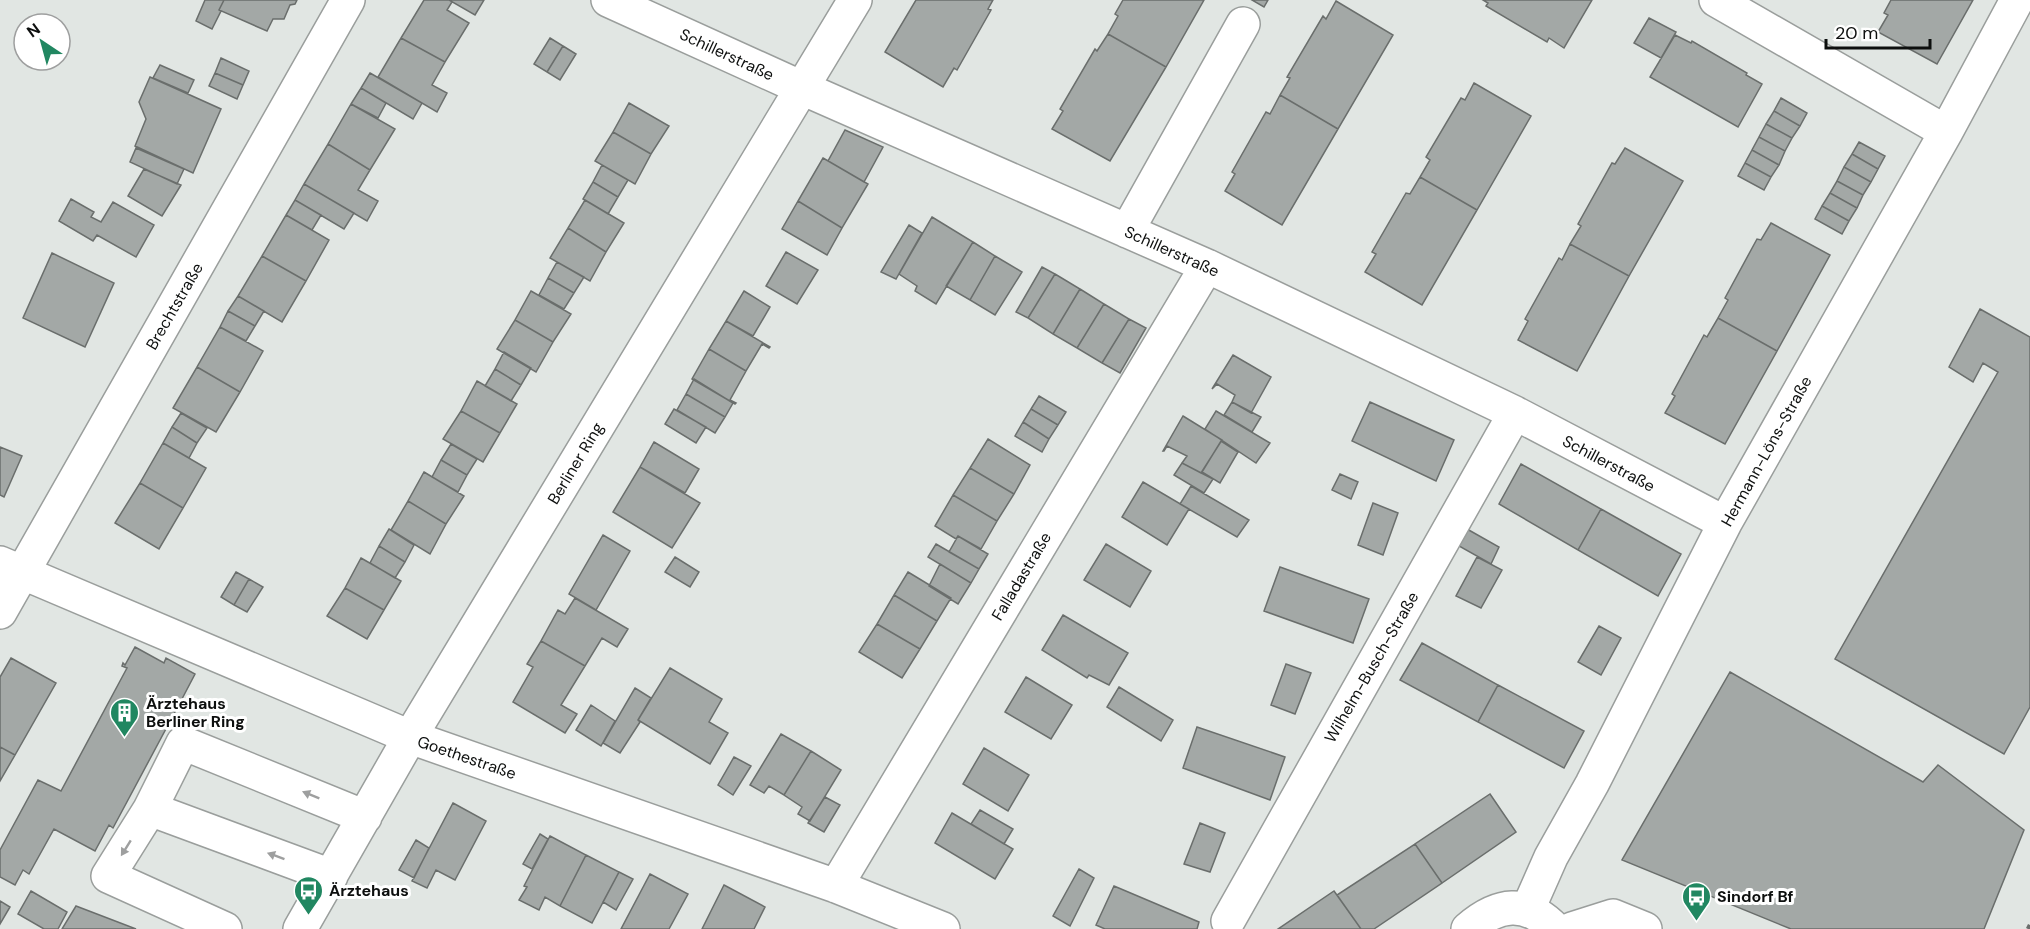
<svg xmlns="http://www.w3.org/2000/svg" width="2030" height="929" font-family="'DM Sans',sans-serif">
  <rect width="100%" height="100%" fill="#e1e6e3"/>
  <path fill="#a3a8a6" stroke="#6a6e6c" stroke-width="1.5" d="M205 0H224L219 10 221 11 212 29 196 21Z
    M224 0H297L295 4 290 5 284 19H273L267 31 219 10Z
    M424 0H449L452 2 447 10 469 23 445 62 401 38Z
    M449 0H484L475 15Z
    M916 0H993L988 9 991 10 957 70 954 68 943 87 885 52Z
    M1123 0H1204L1166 67 1108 34 1118 16 1115 14Z
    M1252 0H1268L1264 7Z
    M1483 0H1592L1564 48 1549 38 1547 42 1486 6 1488 3Z
    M1891 0H1973L1937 64 1878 32 1888 15 1884 13Z
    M1336 1 1393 35 1338 129 1280 95 1290 78 1287 77 1323 16 1326 19Z
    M1649 18 1676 32 1661 58 1634 43Z
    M1108 34 1166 67 1110 161 1052 129 1063 111 1060 109 1095 49 1097 51Z
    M1675 35 1691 43 1692 41 1747 73 1746 75 1762 84 1738 127 1650 77Z
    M401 38 445 62 432 85 447 93 437 112 378 77Z
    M550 38 563 46 547 72 534 64Z
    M563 46 576 54 560 80 547 72Z
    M221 58 249 71 243 85 215 73Z
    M160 65 194 80 188 93 153 78Z
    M215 73 243 85 237 99 209 86Z
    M370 73 422 103 413 119 361 88Z
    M150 77 221 109 193 173 135 146 146 119 139 102Z
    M1474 83 1531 116 1477 210 1420 177 1430 160 1426 157 1461 98 1465 100Z
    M361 88 386 103 378 118 351 104Z
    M1280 95 1338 129 1282 225 1225 191 1235 174 1232 172 1266 112 1270 114Z
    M1781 98 1807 113 1800 126 1774 111Z
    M629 103 669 126 651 154 613 132Z
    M351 104 395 129 370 170 328 144Z
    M1774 111 1800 126 1792 138 1766 124Z
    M1766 124 1792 138 1785 151 1759 137Z
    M845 130 883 147 864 182 828 161Z
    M613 132 651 154 635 184 595 161Z
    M1759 137 1785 151 1779 165 1752 150Z
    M1859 142 1885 156 1878 169 1852 154Z
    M328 144 370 170 358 190 378 201 367 221 304 184Z
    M136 148 184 169 177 184 130 162Z
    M1625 148 1683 181 1629 276 1570 244 1581 226 1578 224 1612 163 1615 164Z
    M1752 150 1779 165 1771 177 1745 163Z
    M1852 154 1878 169 1871 182 1844 167Z
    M823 158 868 184 842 228 798 201Z
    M1745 163 1771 177 1764 190 1738 176Z
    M602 165 628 180 618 197 593 182Z
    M1844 167 1871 182 1863 195 1837 181Z
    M144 169 181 185 162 216 128 196Z
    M1420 177 1477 210 1422 305 1365 272 1376 254 1372 252 1406 193 1410 194Z
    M1837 181 1863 195 1857 208 1830 193Z
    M593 182 618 197 608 214 583 199Z
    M304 184 354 213 344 229 295 200Z
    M1830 193 1857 208 1849 221 1822 206Z
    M71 199 94 212 91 217 101 222 113 202 154 225 136 257 97 235 93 241 59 221Z
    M295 200 321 215 312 230 286 215Z
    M585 200 624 223 606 252 568 228Z
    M798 201 842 228 827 255 782 229Z
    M1822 206 1849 221 1842 234 1815 219Z
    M286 215 329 240 306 281 262 256Z
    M932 217 973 242 936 304 915 291 917 286 899 274Z
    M1771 223 1830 255 1777 351 1718 318 1728 300 1725 298 1757 239 1761 240Z
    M909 225 922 233 896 279 881 272Z
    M568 228 606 252 590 281 550 258Z
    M973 242 995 256 970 300 946 286Z
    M1570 244 1629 276 1577 371 1518 340 1528 321 1525 319 1559 258 1562 260Z
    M786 252 818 270 797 304 766 286Z
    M52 253 114 283 85 347 23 318Z
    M262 256 306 281 282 322 238 296Z
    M995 256 1022 272 995 315 970 300Z
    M557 262 584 277 574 293 548 278Z
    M1042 267 1055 274 1028 318 1016 312Z
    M1055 274 1080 289 1053 334 1028 318Z
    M548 278 574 293 564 309 539 295Z
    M1080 289 1104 304 1077 348 1053 334Z
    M531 291 571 314 553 342 515 320Z
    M744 291 770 307 753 336 726 321Z
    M238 296 264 311 255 326 228 311Z
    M1104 304 1129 319 1102 363 1077 348Z
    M1980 309 2030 337V707L2004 754 1835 659 1998 372 1983 363 1973 382 1949 367Z
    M228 311 255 326 246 341 220 327Z
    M1718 318 1777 351 1725 444 1665 413 1675 396 1672 394 1704 335 1707 337Z
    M1129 319 1146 328 1120 373 1102 363Z
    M515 320 553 342 536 372 497 349Z
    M726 321 770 347 769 348 762 344 746 371 709 349Z
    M220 327 263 351 240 392 197 367Z
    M709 349 746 371 730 400 736 403 735 404 692 379Z
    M504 352 531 368 521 385 495 369Z
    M1233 355 1271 377 1251 413 1232 402 1235 395 1217 384 1212 389Z
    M197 367 240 392 216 432 173 408Z
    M495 369 521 385 511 401 485 386Z
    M694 379 733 403 725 417 686 394Z
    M477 381 517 404 500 433 461 411Z
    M686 394 725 417 715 433 677 410Z
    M1039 396 1066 412 1058 425 1031 409Z
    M1232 402 1261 417 1252 432 1224 415Z
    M1370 402 1454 440 1436 481 1352 441Z
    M674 409 706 427 696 443 665 424Z
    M1031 409 1058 425 1049 439 1023 422Z
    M461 411 500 433 483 462 443 439Z
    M1216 411 1270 443 1256 463 1205 429Z
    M181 413 207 428 197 443 172 427Z
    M1183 416 1222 440 1201 473 1182 463 1187 456 1167 446 1164 451H1163Z
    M1023 422 1049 439 1042 452 1015 436Z
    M172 427 197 443 189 458 163 443Z
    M988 439 1030 465 1014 494 970 468Z
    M1221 441 1238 452 1220 483 1202 472Z
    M654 442 699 469 685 493 640 467Z
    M163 443 206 468 183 508 140 483Z
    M451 444 477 459 467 475 441 460Z
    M0 447 22 456 4 497 0 495Z
    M441 460 467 475 458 492 432 477Z
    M1182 463 1213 479 1204 493 1174 475Z
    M1521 464 1601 509 1578 550 1499 504Z
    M640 467 700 503 672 548 613 512Z
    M970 468 1014 494 997 521 953 495Z
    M424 472 464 496 446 524 408 501Z
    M1340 474 1358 482 1351 499 1332 490Z
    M1143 482 1189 509 1167 545 1122 517Z
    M140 483 183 508 159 549 115 523Z
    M1191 486 1249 520 1237 537 1180 504Z
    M953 495 997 521 981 549 958 536 956 539 935 526Z
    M408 501 446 524 430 554 391 530Z
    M1373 503 1398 513 1383 555 1358 545Z
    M1601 509 1681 554 1658 596 1578 550Z
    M389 529 414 545 405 562 379 546Z
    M1467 529 1499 547 1491 564 1459 546Z
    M603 535 630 551 596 610 569 594Z
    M958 536 988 554 979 569 949 552Z
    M936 544 979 569 971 583 928 557Z
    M1106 544 1151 571 1130 607 1084 580Z
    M379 546 405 562 395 578 370 563Z
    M675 557 699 572 690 587 665 572Z
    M1477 557 1502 570 1481 608 1456 596Z
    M361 558 401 581 384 610 345 588Z
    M940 564 971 583 958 604 929 586Z
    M1280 567 1369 599 1353 643 1264 611Z
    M236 572 249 579 234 605 221 597Z
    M908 572 951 598 937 621 894 595Z
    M249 579 263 587 247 612 234 605Z
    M345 588 384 610 367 639 327 616Z
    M894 595 937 621 920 649 877 624Z
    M575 598 628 629 617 647 602 638 585 666 541 641 558 610 565 614Z
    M1063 615 1128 653 1109 685 1089 675 1087 678 1042 650Z
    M877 624 920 649 902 678 859 652Z
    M1599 626 1621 638 1601 675 1578 662Z
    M541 641 585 666 561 705 577 714 565 733 513 702 533 667 527 664Z
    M1422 643 1498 685 1478 722 1400 680Z
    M135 647 164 663 166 658 195 674 183 697 113 828 109 825 95 851 54 829 29 874 23 870 15 885 0 877V850L38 780 61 791 127 668 122 666 123 663 125 665Z
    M11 658 56 683 15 755 0 747V677Z
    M1286 664 1311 673 1295 714 1271 705Z
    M670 668 722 699 709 722 728 733 710 764 638 720Z
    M1730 672 1923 782 1938 765 2024 830 1984 929H1791L1622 860Z
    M1026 677 1072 705 1051 739 1005 712Z
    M1498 685 1584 731 1564 768 1478 722Z
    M1119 687 1173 720 1161 741 1107 707Z
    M635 688 651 698 638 720 640 722 620 753 603 743Z
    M591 705 615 721 601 746 576 730Z
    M1197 727 1285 757 1270 800 1183 768Z
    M781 734 811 751 784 795 769 786 764 793 750 785Z
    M0 747 15 755 0 781Z
    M984 748 1029 775 1008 811 963 784Z
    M811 751 841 770 810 821 798 814 802 807 784 795Z
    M734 757 751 766 733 795 718 785Z
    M1490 794 1516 832 1442 883 1415 844Z
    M825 797 840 805 824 832 808 823Z
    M453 803 486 821 455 880 436 870 427 888 412 881Z
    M980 810 1013 829 1004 844 971 824Z
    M952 813 1013 849 995 879 935 843Z
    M1200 823 1225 833 1210 872 1184 864Z
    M540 834 548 839 532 869 523 864Z
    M550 836 586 855 560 906 545 897 539 910 519 900 527 887 524 886Z
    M416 840 429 848 414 878 399 870Z
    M1415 844 1442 883 1374 929H1361L1337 895Z
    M586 855 619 872 592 923 560 906Z
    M1079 869 1094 878 1070 926 1053 916Z
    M619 872 633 879 616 910 603 902Z
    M650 874 688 894 669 929H621Z
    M724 885 765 907 754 929H702Z
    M1114 886 1199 922 1197 929H1105L1096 925Z
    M31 891 67 912 58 929H44L18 914Z
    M1334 891 1361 929H1278Z
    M0 901 10 907 0 924Z
    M76 906 136 929H62Z"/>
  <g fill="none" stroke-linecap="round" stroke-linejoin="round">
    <defs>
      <path id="minor" d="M608 0 802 88 1207 266 1515 413 1725 523
        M1716 0 1946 132
        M1127 231 1243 24
        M0 563 410 737 836 886 943 929
        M0 612 348 0
        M150 809 331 876
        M836 886 1207 266
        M1528 909 1551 857 1592 784 1725 523 1946 132 2017 0
        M1228 921 1515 413
        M225 929 108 876 150 809 183 743 365 817
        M300 929 410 737 855 0
        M1468 929C1498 903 1526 899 1555 929
        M1572 929 1613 916 1645 929"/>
    </defs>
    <use href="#minor" stroke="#9a9e9c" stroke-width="36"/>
    <use href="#minor" stroke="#fff" stroke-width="33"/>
    <path stroke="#6a6e6c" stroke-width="4.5" stroke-dasharray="9 4.5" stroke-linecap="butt" d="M2028 929 2030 925"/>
  </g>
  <defs><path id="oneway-solid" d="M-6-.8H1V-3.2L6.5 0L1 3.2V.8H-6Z" transform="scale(1.5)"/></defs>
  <g fill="#9e9f9f">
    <use href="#oneway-solid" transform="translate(311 795) rotate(-158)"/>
    <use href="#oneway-solid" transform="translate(126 848) rotate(122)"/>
    <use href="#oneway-solid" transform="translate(276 856) rotate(-160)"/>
  </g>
  <defs>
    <symbol id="building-pin" viewBox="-11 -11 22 30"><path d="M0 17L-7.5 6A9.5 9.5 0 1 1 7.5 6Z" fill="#218761" stroke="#fff"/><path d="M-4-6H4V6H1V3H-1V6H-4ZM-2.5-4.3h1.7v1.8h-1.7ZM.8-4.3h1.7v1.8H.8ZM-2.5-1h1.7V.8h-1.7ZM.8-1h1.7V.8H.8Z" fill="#fff"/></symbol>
    <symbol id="bus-pin" viewBox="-11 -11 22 30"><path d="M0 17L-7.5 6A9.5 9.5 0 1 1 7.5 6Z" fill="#218761" stroke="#fff"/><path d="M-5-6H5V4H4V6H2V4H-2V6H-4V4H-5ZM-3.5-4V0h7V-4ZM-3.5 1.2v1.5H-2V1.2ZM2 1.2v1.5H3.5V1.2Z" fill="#fff"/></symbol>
  </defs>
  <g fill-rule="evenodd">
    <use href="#building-pin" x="108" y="696" width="33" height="45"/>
    <use href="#bus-pin" x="292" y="874" width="33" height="45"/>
    <use href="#bus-pin" x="1680" y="880" width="33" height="45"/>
  </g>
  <g text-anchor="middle" stroke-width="6" stroke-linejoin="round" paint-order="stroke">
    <g font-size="16" fill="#0d0f0e" stroke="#fff">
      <text transform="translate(727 54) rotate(25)" y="6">Schillerstraße</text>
      <text transform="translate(1172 251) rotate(24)" y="6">Schillerstraße</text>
      <text transform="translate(174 306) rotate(-60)" y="6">Brechtstraße</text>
      <text transform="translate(1766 451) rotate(-61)" y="6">Hermann-Löns-Straße</text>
      <text transform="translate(575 463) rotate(-59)" y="6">Berliner Ring</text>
      <text transform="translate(1609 463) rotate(28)" y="6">Schillerstraße</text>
      <text transform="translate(1021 576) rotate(-59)" y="6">Falladastraße</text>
      <text transform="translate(1371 667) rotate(-60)" y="6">Wilhelm-Busch-Straße</text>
      <text transform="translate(467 757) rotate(19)" y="6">Goethestraße</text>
    </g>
    <g font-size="16" font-weight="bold" fill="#0d0f0e" stroke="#fff" text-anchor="start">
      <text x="146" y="709">Ärztehaus<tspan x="146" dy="18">Berliner Ring</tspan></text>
      <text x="329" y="896">Ärztehaus</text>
      <text x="1717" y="902">Sindorf Bf</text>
    </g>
  </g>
  <g transform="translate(42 42) rotate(324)"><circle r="28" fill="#ffffff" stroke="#9e9f9f" stroke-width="1.5"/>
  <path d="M0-4.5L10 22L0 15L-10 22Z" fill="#218761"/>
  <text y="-9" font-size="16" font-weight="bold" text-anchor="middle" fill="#0d0f0e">N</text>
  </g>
  <path d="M1826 39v9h104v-9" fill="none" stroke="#0d0f0e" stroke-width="3"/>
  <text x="1835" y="39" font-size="18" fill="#0d0f0e" stroke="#ffffff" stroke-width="4.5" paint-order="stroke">20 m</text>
</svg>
